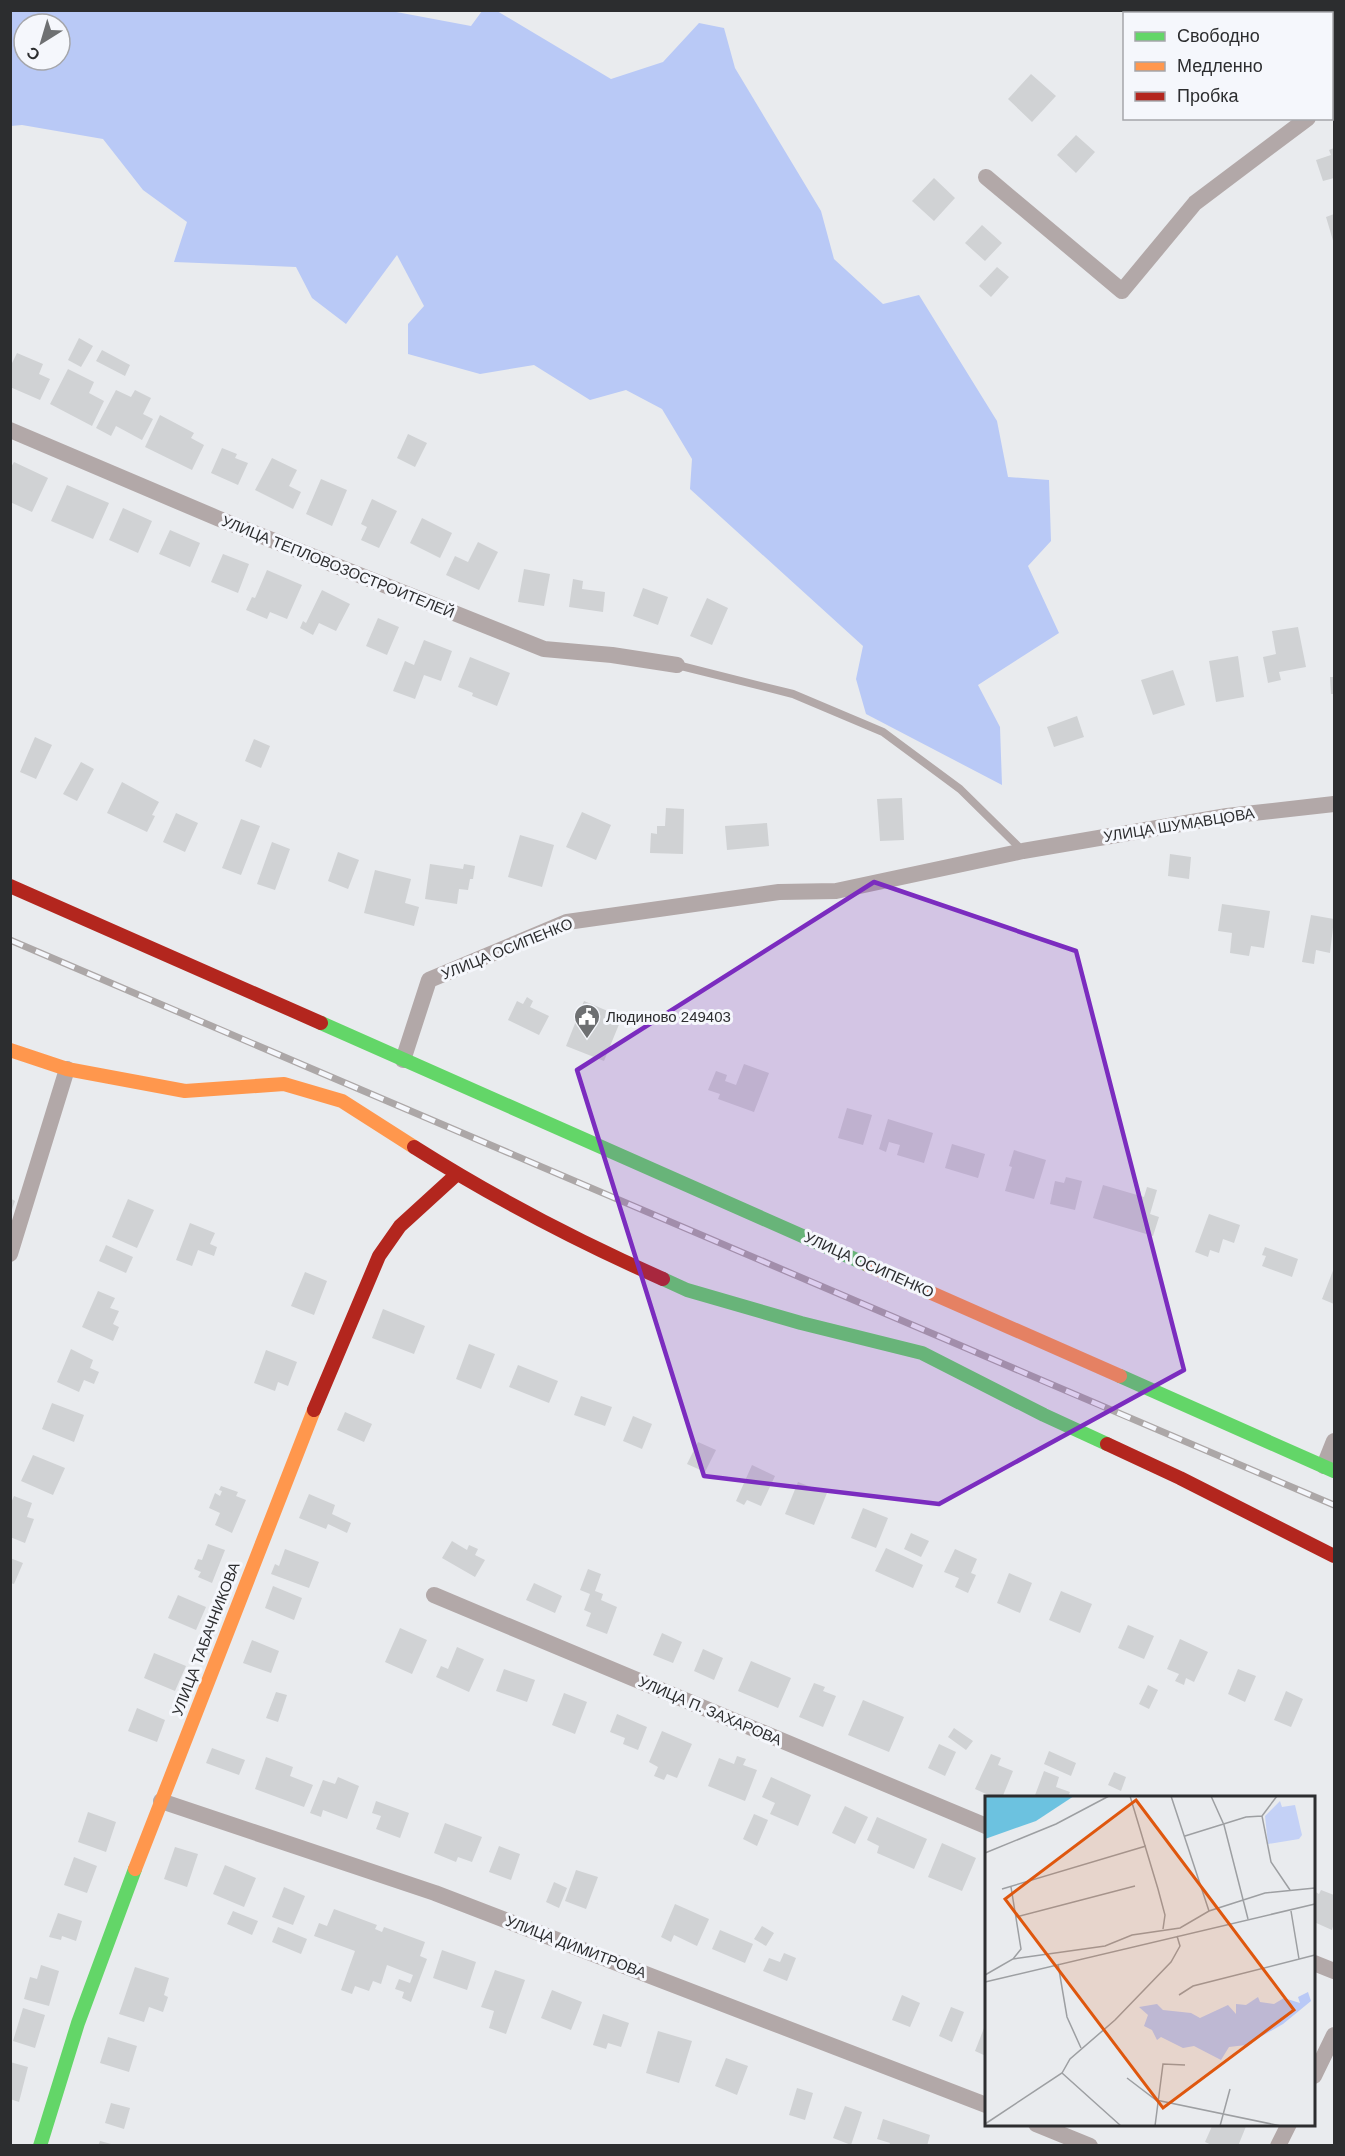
<svg xmlns="http://www.w3.org/2000/svg" width="1345" height="2156" font-family="Helvetica,sans-serif">
  <rect width="100%" height="100%" fill="#e9ebee"/>
  <path fill="#b9c9f6" fill-rule="evenodd" d="M391 11 471 26 482 11H497L611 79 663 62 699 23 724 28 735 68 821 211 834 259 883 304 919 295 997 421 1008 477 1049 480 1051 541 1028 566 1059 633 978 685 1000 727 1002 785 866 714 856 679 863 646 690 489 692 459 662 409 626 390 590 400 534 365 480 374 408 354V324L424 306 397 255 346 324 312 298 296 267 174 262 187 222 143 190 103 139 22 125 11 126V11ZM24 24H60V60H24Z"/>
  <path fill="#d0d2d4" d="M1316 10H1334V30L1332 27V14H1319Z
    M1031 74 1056 96 1032 122 1008 99Z
    M1076 135 1095 152 1076 173 1057 155Z
    M1334 148V178L1323 181 1316 160 1331 155 1329 150Z
    M934 178 955 198 934 221 912 201Z
    M1334 214V244L1326 217Z
    M982 225 1002 243 985 261 965 243Z
    M997 267 1009 277 991 297 979 286Z
    M79 338 93 346 81 367 68 360Z
    M102 350 130 365 125 376 96 361Z
    M17 353 43 364 39 374 50 379 40 400 10 387V367Z
    M68 369 94 382 89 393 104 401 92 426 50 404Z
    M116 390 131 397 135 390 151 398 143 414 153 419 142 440 116 426 111 436 96 428Z
    M160 415 194 433 191 438 204 445 192 470 145 447Z
    M408 434 427 443 415 467 397 458Z
    M222 448 237 454 235 458 248 463 238 485 211 473Z
    M272 458 297 470 289 486 301 492 293 509 255 490Z
    M14 462 48 478 32 512 10 502V469Z
    M321 479 347 490 332 526 306 514Z
    M67 485 109 503 93 539 51 521Z
    M372 499 397 511 379 548 361 540 367 527 361 524Z
    M123 508 152 521 138 553 109 540Z
    M422 518 452 533 440 558 410 543Z
    M170 530 200 543 190 567 159 554Z
    M478 542 498 552 479 590 446 575 455 556 468 562Z
    M223 554 249 564 238 593 211 582Z
    M524 569 550 574 544 606 518 602Z
    M267 570 302 585 287 619 270 612 267 619 246 610 252 597 255 598Z
    M573 579 583 581 582 589 605 592 603 612 569 607Z
    M643 588 668 597 658 625 633 616Z
    M322 590 350 604 336 631 319 623 313 635 300 628 303 621 306 623Z
    M707 598 728 608 712 645 690 636Z
    M378 618 399 627 387 655 366 646Z
    M1298 627 1306 667 1279 672 1281 680 1268 683 1263 657 1276 654 1272 631Z
    M424 640 452 651 441 681 424 675 415 699 393 691 405 661 414 665Z
    M1238 656 1244 697 1216 702 1209 661Z
    M470 657 510 673 497 706 472 696 473 693 458 687Z
    M1173 670 1185 705 1153 715 1141 680Z
    M1330 677H1334V694H1331Z
    M1077 716 1084 737 1054 747 1047 727Z
    M35 737 52 745 36 779 20 772Z
    M254 739 270 746 261 768 245 761Z
    M81 762 94 769 77 801 63 794Z
    M122 782 159 802 152 815 155 816 147 832 107 813Z
    M902 798 904 840 880 841 877 799Z
    M666 808 684 809 683 854 650 853 651 833 657 834V826H665Z
    M582 812 611 825 596 860 566 847Z
    M176 813 198 823 185 852 163 842Z
    M241 819 260 826 241 875 222 868Z
    M767 823 769 846 727 850 725 826Z
    M520 835 554 845 542 887 508 877Z
    M272 842 290 849 275 890 257 884Z
    M338 852 359 860 348 889 328 881Z
    M1170 854 1191 857 1189 879 1168 876Z
    M430 864 463 869 464 864 475 866 473 879H470L468 890 459 889 457 904 425 899Z
    M375 870 411 879 405 903 419 907 414 926 364 913Z
    M1222 904 1270 911 1264 948 1251 946 1249 956 1230 953 1232 933 1218 931Z
    M1311 915 1334 919 1330 953 1316 950 1314 964 1302 962Z
    M527 997 533 1001 530 1007 549 1016 539 1035 508 1020 517 1001 523 1004Z
    M584 1001 622 1017 604 1061 566 1046Z
    M744 1064 769 1073 754 1112 718 1099 720 1094 708 1090 716 1071 727 1075 725 1081 736 1085Z
    M847 1108 872 1115 863 1145 838 1138Z
    M888 1119 933 1133 924 1163 897 1155 900 1145 889 1142 886 1152 879 1149Z
    M952 1144 985 1154 978 1178 945 1168Z
    M1014 1150 1046 1160 1034 1199 1005 1191 1012 1167 1009 1166Z
    M1066 1177 1082 1181 1075 1210 1050 1204 1055 1181 1064 1183Z
    M1103 1185 1144 1197 1147 1187 1157 1190 1150 1214 1159 1217 1153 1236 1093 1218Z
    M10 1198 15 1201 11 1212H10Z
    M128 1199 154 1210 137 1248 112 1237Z
    M1209 1214 1240 1225 1234 1243 1223 1239 1219 1253 1210 1250 1208 1257 1195 1252Z
    M190 1223 215 1233 210 1244 217 1247 214 1256 198 1250 192 1266 176 1260Z
    M106 1245 133 1257 126 1273 99 1261Z
    M1265 1247 1298 1259 1292 1277 1262 1266 1266 1256 1262 1255Z
    M1334 1268V1304L1322 1299Z
    M305 1272 327 1281 314 1315 291 1306Z
    M98 1291 115 1298 110 1308 119 1311 113 1324 119 1327 113 1341 82 1327Z
    M383 1309 425 1326 414 1354 372 1338Z
    M469 1344 495 1354 481 1389 456 1379Z
    M71 1349 93 1360 90 1368 99 1372 94 1384 84 1380 79 1392 57 1382Z
    M266 1350 297 1362 288 1386 278 1382 275 1391 254 1383Z
    M518 1365 558 1381 549 1403 509 1387Z
    M581 1396 612 1407 605 1426 574 1415Z
    M52 1403 84 1415 74 1442 42 1429Z
    M345 1412 372 1424 364 1442 337 1430Z
    M633 1416 652 1424 642 1449 623 1441Z
    M698 1442 716 1450 705 1472 687 1464Z
    M33 1455 65 1468 53 1495 21 1481Z
    M752 1465 775 1476 761 1506 747 1500 744 1505 736 1501Z
    M798 1482 827 1493 814 1525 785 1514Z
    M221 1486 238 1492 236 1496 246 1500 232 1533 215 1525 220 1513 209 1508 215 1493 220 1496 222 1491 219 1490Z
    M309 1494 335 1505 332 1514 351 1523 347 1533 328 1524 326 1529 299 1518Z
    M14 1496 32 1503 27 1517 34 1519 25 1543 10 1537V1505Z
    M863 1508 888 1518 876 1548 851 1538Z
    M911 1533 929 1541 921 1557 904 1549Z
    M452 1541 467 1550 469 1545 478 1549 475 1555 485 1560 475 1577 442 1558Z
    M208 1544 225 1550 212 1583 198 1577 201 1572 194 1569 198 1559 202 1560Z
    M886 1548 923 1565 913 1588 875 1571Z
    M285 1549 319 1562 309 1588 271 1574 275 1564 279 1566Z
    M955 1549 977 1559 971 1573 976 1575 968 1593 955 1587 959 1578 944 1572Z
    M10 1558 23 1563 14 1584 10 1583Z
    M588 1569 601 1574 595 1591 603 1594 601 1600 617 1607 607 1634 586 1626 591 1613 584 1610 590 1594 580 1590Z
    M1009 1573 1032 1583 1020 1613 997 1603Z
    M534 1583 562 1596 555 1613 526 1600Z
    M273 1586 302 1598 294 1620 265 1608Z
    M1061 1591 1092 1604 1080 1633 1049 1620Z
    M178 1595 206 1607 196 1630 168 1618Z
    M1128 1625 1154 1636 1144 1659 1118 1648Z
    M400 1628 427 1640 412 1674 385 1662Z
    M662 1633 682 1642 673 1663 653 1655Z
    M1180 1639 1208 1652 1194 1682 1186 1678 1184 1685 1175 1681 1179 1674 1167 1669Z
    M252 1640 279 1651 271 1673 243 1663Z
    M457 1647 484 1659 469 1692 436 1677 441 1666 448 1669Z
    M703 1649 723 1658 714 1680 694 1671Z
    M154 1653 186 1666 175 1691 144 1678Z
    M751 1661 791 1678 778 1708 738 1691Z
    M504 1669 535 1680 527 1702 496 1691Z
    M1238 1669 1256 1676 1245 1702 1228 1694Z
    M814 1683 825 1687 823 1691 836 1696 823 1727 799 1717Z
    M1148 1685 1158 1690 1149 1709 1139 1704Z
    M1286 1691 1303 1699 1291 1727 1274 1720Z
    M276 1692 287 1695 278 1722 266 1718Z
    M564 1693 587 1702 575 1734 552 1725Z
    M863 1700 904 1717 889 1752 848 1735Z
    M137 1708 165 1720 157 1742 128 1731Z
    M617 1714 647 1727 638 1750 623 1744 625 1738 610 1732Z
    M954 1728 973 1741 966 1750 948 1737Z
    M662 1731 692 1744 677 1778 667 1774 664 1780 654 1776 658 1767 649 1762Z
    M939 1744 956 1752 945 1776 928 1768Z
    M212 1748 245 1760 239 1775 206 1763Z
    M1049 1751 1076 1763 1071 1776 1044 1764Z
    M991 1754 1001 1758 998 1765 1013 1771 1002 1798H995L975 1789Z
    M737 1756 746 1759 743 1765 757 1770 745 1801 708 1786 719 1758 734 1764Z
    M266 1757 293 1767 290 1776 313 1785 304 1807 255 1789Z
    M1044 1771 1059 1777 1056 1787 1070 1792 1067 1798H1034Z
    M1114 1772 1126 1777 1121 1791 1108 1785Z
    M338 1777 359 1786 347 1819 323 1810 321 1817 310 1813 323 1780 335 1784Z
    M771 1777 811 1795 798 1826 770 1814 775 1803 762 1797Z
    M376 1801 409 1813 400 1838 376 1829 381 1816 372 1813Z
    M845 1806 868 1817 855 1844 832 1833Z
    M88 1812 116 1822 106 1852 78 1842Z
    M754 1814 768 1820 757 1846 743 1839Z
    M877 1817 927 1839 914 1869 877 1853 879 1846 867 1840Z
    M445 1823 482 1837 472 1862 458 1857 456 1862 434 1853Z
    M942 1843 976 1858 962 1891 928 1877Z
    M499 1846 520 1854 511 1880 489 1872Z
    M175 1847 198 1854 187 1887 164 1879Z
    M74 1857 97 1866 87 1893 64 1885Z
    M225 1865 256 1878 244 1907 213 1894Z
    M576 1870 598 1877 586 1909 565 1901Z
    M554 1882 567 1888 559 1908 546 1902Z
    M284 1887 305 1896 293 1925 272 1917Z
    M1321 1890 1334 1895V1923L1332 1930 1314 1922V1891L1319 1894Z
    M675 1904 709 1919 697 1946 674 1935 671 1942 661 1937Z
    M334 1909 377 1925 375 1929 382 1932 384 1927 425 1942 420 1956 427 1959 411 2002 402 1998 404 1992 395 1989 399 1979 410 1983 413 1975 387 1965 381 1984 373 1981 369 1991 355 1986 352 1994 341 1990 355 1951 314 1936 319 1923 327 1926Z
    M233 1911 258 1921 252 1935 227 1924Z
    M58 1913 82 1921 76 1941 62 1936 61 1940 49 1937Z
    M762 1926 774 1933 766 1946 754 1939Z
    M278 1927 307 1939 301 1954 272 1942Z
    M720 1930 753 1944 745 1963 712 1949Z
    M442 1950 476 1962 467 1990 433 1978Z
    M784 1953 796 1958 787 1981 763 1971 769 1958 780 1962Z
    M41 1965 59 1971 49 2006 24 1999 30 1977 37 1979Z
    M135 1967 169 1978 164 1995 168 1997 163 2012 149 2007 144 2022 119 2014Z
    M495 1970 525 1980 506 2034 489 2028 494 2011 481 2007Z
    M552 1990 582 2002 571 2030 541 2018Z
    M902 1995 920 2003 910 2027 892 2020Z
    M951 2007 964 2012 952 2042 939 2036Z
    M23 2008 45 2015 35 2048 13 2041Z
    M603 2014 629 2023 621 2047 608 2043 606 2049 593 2045Z
    M986 2023V2056L975 2051Z
    M658 2031 692 2041 679 2083 646 2073Z
    M108 2037 137 2046 129 2072 100 2063Z
    M726 2058 748 2066 737 2095 715 2086Z
    M10 2062 28 2067 19 2102 10 2099Z
    M797 2088 813 2093 805 2120 789 2115Z
    M111 2103 130 2108 124 2129 105 2123Z
    M845 2106 862 2112 851 2145 833 2138Z
    M883 2119 930 2135 927 2146H889L890 2143 877 2139Z
    M1213 2124H1247L1238 2146H1214L1205 2142Z
    M100 2141 115 2145V2146H98Z"/>
  <g fill="none" stroke-linecap="round" stroke-linejoin="round">
    <path stroke="#b2a8a8" stroke-width="8" d="M677 665 793 694 883 732 960 789 1023 851"/>
    <path stroke="#b2a8a8" stroke-width="16" d="M1272 10 1274 14
      M1332 76 1334 79
      M1332 101 1334 99
      M986 177 1122 291 1195 203 1308 118
      M10 430 217 518 544 649 612 655 677 665
      M403 1060 429 980 567 922 779 892 836 891 1023 851 1227 816 1334 804
      M10 1254 67 1069
      M1324 1466 1334 1441
      M434 1595 986 1826
      M161 1801 435 1893 986 2105
      M1314 1963 1334 1971
      M1314 2076 1334 2035
      M1036 2124 1090 2146
      M1278 2146 1289 2124"/>
    <path stroke="#63d668" stroke-width="14" d="M321 1023 868 1265
      M663 1279 687 1290 801 1323 922 1353 1044 1415 1107 1444
      M1120 1376 1334 1471
      M40 2146 78 2023 135 1869"/>
    <path stroke="#ff974d" stroke-width="14" d="M10 1050 67 1069 185 1091 284 1084 342 1101 414 1147
      M868 1265 1120 1376
      M135 1869 314 1410"/>
    <path stroke="#b3261e" stroke-width="14" d="M10 886 321 1023
      M414 1147C493 1197 577 1241 663 1279
      M314 1410 379 1256 400 1226 457 1174
      M1107 1444 1180 1478 1334 1556"/>
    <defs>
      <path id="rail" d="M10 940 1334 1505"/>
    </defs>
    <use href="#rail" stroke="#aca7a7" stroke-width="7"/>
    <use href="#rail" stroke="#f5f7fc" stroke-width="4.5" stroke-dasharray="14" stroke-linecap="butt"/>
  </g>
  <path fill="#7b2cbf" fill-opacity="0.2" stroke="#7b2cbf" stroke-width="4.5" stroke-linejoin="round" d="M874 882 1076 951 1184 1370 939 1504 704 1476 577 1070Z"/>
  <defs>
    <symbol id="civic-pin" viewBox="-11 -11 22 30"><path d="M0 17L-7.5 6A9.5 9.5 0 1 1 7.5 6Z" fill="#6e7072" stroke="#f5f7fc"/><path d="M-.6-6.5H3V-4.5H.6V-3L4-1V1h2V6H-6V1h2V-1L-.6-3ZM-1.2 2.5V6h2.4V2.5Z" fill="#fff"/></symbol>
  </defs>
  <g fill-rule="evenodd">
    <use href="#civic-pin" x="572" y="1002" width="30" height="40"/>
  </g>
  <g text-anchor="middle" stroke-width="6" stroke-linejoin="round" paint-order="stroke">
    <g font-size="15" fill="#2c2d2f" stroke="#f5f7fc">
      <text transform="translate(338 567) rotate(22)" y="5">УЛИЦА ТЕПЛОВОЗОСТРОИТЕЛЕЙ</text>
      <text transform="translate(1179 825) rotate(-9)" y="5">УЛИЦА ШУМАВЦОВА</text>
      <text transform="translate(507 949) rotate(-22)" y="5">УЛИЦА ОСИПЕНКО</text>
      <text transform="translate(869 1265) rotate(24)" y="5">УЛИЦА ОСИПЕНКО</text>
      <text transform="translate(206 1639) rotate(-69)" y="5">УЛИЦА ТАБАЧНИКОВА</text>
      <text transform="translate(710 1711) rotate(23)" y="5">УЛИЦА П. ЗАХАРОВА</text>
      <text transform="translate(576 1947) rotate(21)" y="5">УЛИЦА ДИМИТРОВА</text>
    </g>
    <g font-size="15" fill="#2c2d2f" stroke="#f5f7fc" text-anchor="start">
      <text x="606" y="1022">Людиново 249403</text>
    </g>
  </g>
  <g transform="translate(985 1796)">
    <rect width="330" height="330" fill="#e9ebee"/>
    <path d="M295 5 297 11 310 9 317 39 314 43 283 48 280 20Z" fill="#c4d1f6"/>
    <path d="M323 196 326 205 298 228 261 249 244 251 236 264 209 250 198 252 176 241 172 244 167 234 159 230 163 219 154 211 172 208 178 214 206 217 215 222 243 209 251 218V208L261 209 273 201 275 206 289 208 299 202 315 207 313 201Z" fill="#b9c9f6"/>
    <path d="M0 0H89L51 25 0 43Z" fill="#6cc2e0"/>
    <path fill="none" stroke="#9d9fa2" stroke-width="1.5" d="M145 0 173 93 180 119 178 133M186 0 224 115M226 0 239 29 263 123M292 0 277 20 286 66 305 94M200 40 261 21 277 20M0 57 71 28 124 0M17 93 161 50M306 115 314 163M31 121 150 90M28 163 120 150 147 139 195 132 224 115 280 97 330 92M73 168 82 221 96 252M0 179 28 163 36 153 26 91M0 186 330 108M194 199 208 190 330 159M77 277 136 330M142 282 171 304 296 330M0 328 77 277 85 263 130 224 186 166 195 150 192 140M170 330 178 268 200 269M235 330 245 293"/>
    <path fill="#df570e" fill-opacity="0.15" stroke="#df570e" stroke-width="3" d="M151 4 309 214 178 312 20 103Z"/>
    <rect width="330" height="330" fill="none" stroke="#2c2d2f" stroke-width="3"/>
  </g>
  <rect width="1345" height="2156" fill="none" stroke="#2c2d2f" stroke-width="24"/>
  <rect x="1123" y="12" width="210" height="108" fill="#f5f7fc" stroke="#a5a6aa" stroke-width="1.5"/>
  <rect x="1135" y="32" width="30" height="9" fill="#63d668" stroke="#a5a6aa" stroke-width="1.5"/>
  <text x="1177" y="42" font-size="18" fill="#2c2d2f">Свободно</text>
  <rect x="1135" y="62" width="30" height="9" fill="#ff974d" stroke="#a5a6aa" stroke-width="1.5"/>
  <text x="1177" y="72" font-size="18" fill="#2c2d2f">Медленно</text>
  <rect x="1135" y="92" width="30" height="9" fill="#b3261e" stroke="#a5a6aa" stroke-width="1.5"/>
  <text x="1177" y="102" font-size="18" fill="#2c2d2f">Пробка</text>
  <g transform="translate(42 42) rotate(217)"><circle r="28" fill="#f5f7fc" stroke="#a5a6aa" stroke-width="1.5"/>
  <path d="M0-4.5L10 22L0 15L-10 22Z" fill="#6e7072"/>
  <text y="-9" font-size="16" font-weight="bold" text-anchor="middle" fill="#2c2d2f">С</text>
  </g>
</svg>
